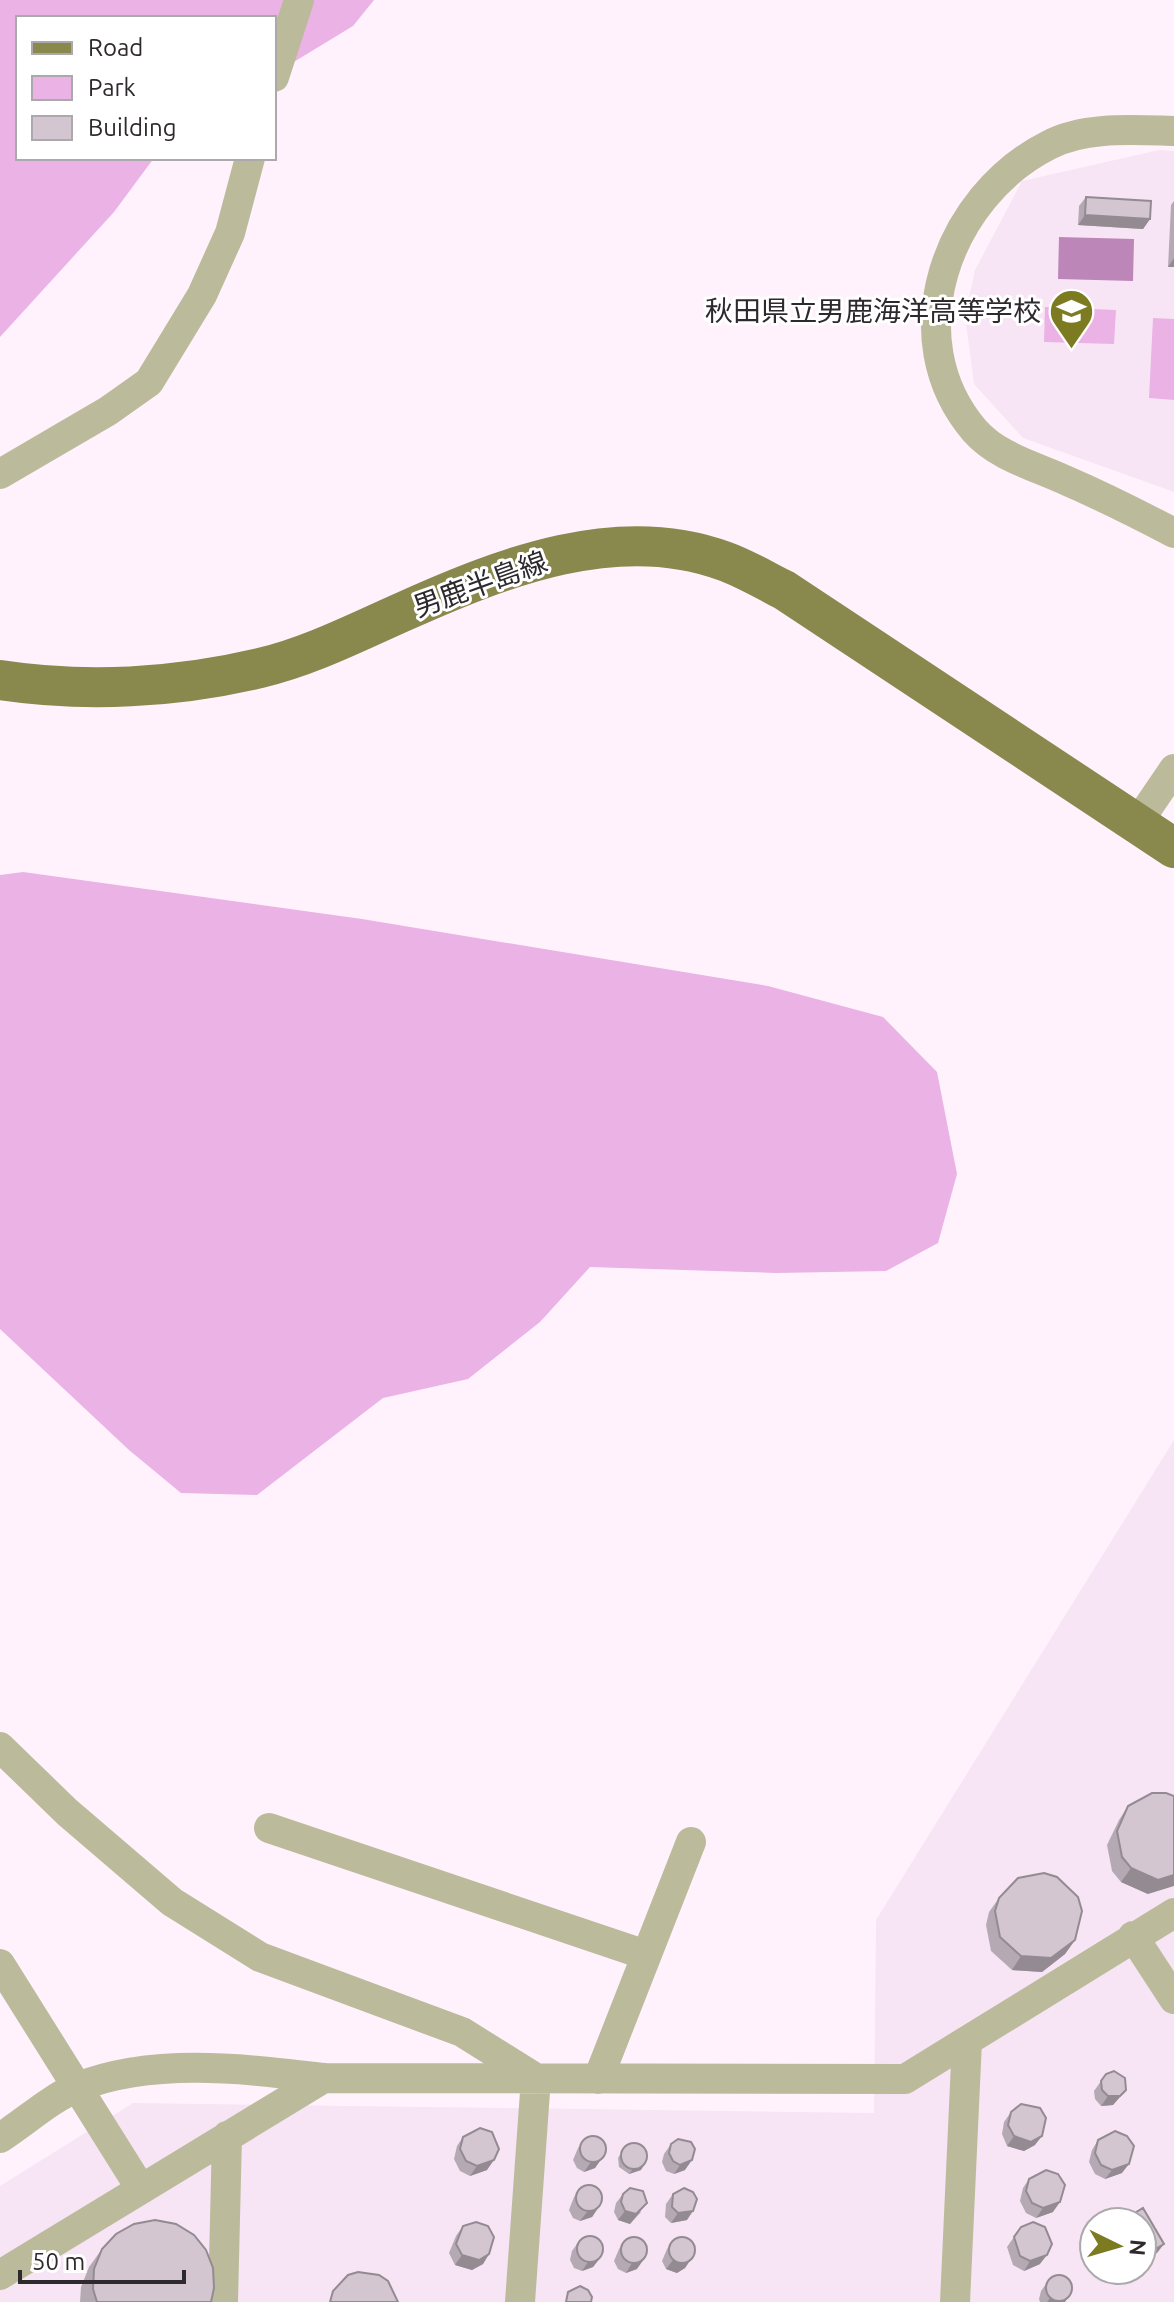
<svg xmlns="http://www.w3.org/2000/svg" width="1174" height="2302" font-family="Ubuntu,'Noto Sans JP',sans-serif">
  <rect width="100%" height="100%" fill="#fff2fd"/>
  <path fill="#f7e5f5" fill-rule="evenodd" d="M1159 150 1174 151V492L1023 438 974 384 965 316 975 270 1022 181Z
    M1174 1440V2302H0V2186L133 2103 874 2113 876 1920ZM1094 2222H1142V2270H1094Z"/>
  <path fill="#ebb2e5" d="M0 0H374L353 26 274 74V18H18V158H154L114 212 0 337Z
    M1045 307 1116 310 1114 344 1044 342Z
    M1153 318 1174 319V400L1149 398Z
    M23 872 362 919 768 986 883 1017 937 1072 957 1174 938 1243 886 1271 776 1273 590 1267 540 1322 468 1379 383 1398 257 1495 181 1493 129 1450 0 1329V875Z"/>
  <path fill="#bd86b8" d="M1059 237 1134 239 1133 281 1058 279Z"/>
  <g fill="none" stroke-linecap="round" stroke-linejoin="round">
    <path stroke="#bbbb9c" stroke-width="30" d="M274 77 299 0
      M1174 131C1134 130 1085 126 1049 145 947 196 895 338 975 431 998 457 1035 466 1065 480 1102 496 1138 514 1174 533
      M0 474 108 411 149 382 202 295 230 233 250 158
      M1138 822 1174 769
      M0 1747 67 1812 172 1902 260 1957 462 2032 534 2077
      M269 1828 646 1955
      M1133 1936 1174 1999
      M0 1964 141 2189
      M598 2079 691 1842
      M0 2138C25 2122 51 2098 78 2087 154 2057 245 2069 324 2078
      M0 2275 324 2078 905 2079 1174 1913
      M223 2302 227 2136
      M520 2302 536 2078
      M955 2302 967 2041"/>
    <path stroke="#89884d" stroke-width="40" d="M0 680C85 693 176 688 260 668 311 656 359 631 407 610 503 567 618 522 724 561 744 568 764 580 784 590L1174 848"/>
  </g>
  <path fill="#b5aab4" d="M1086 197 1150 219 1143 229 1078 225 1079 206Z
    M1174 201V267H1168L1171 205Z
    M1128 1806 1148 1894 1121 1882 1112 1871 1107 1845 1119 1820Z
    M999 1898 1075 1940 1065 1954 1042 1972 1012 1970 991 1951 986 1925 989 1912Z
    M1106 2074 1126 2090 1113 2105 1101 2106 1095 2099 1094 2091Z
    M1011 2112 1035 2145 1024 2151 1007 2146 1002 2134 1004 2122Z
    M463 2137 487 2170 470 2176 460 2171 454 2159 457 2146Z
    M585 2138 602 2158 595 2168 584 2172 577 2168 573 2160 578 2148Z
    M1098 2140 1122 2173 1105 2179 1095 2174 1089 2162 1092 2150Z
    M671 2144 685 2170 674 2174 666 2171 662 2162 664 2154Z
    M626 2145 641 2170 629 2174 619 2167 618 2158Z
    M1029 2179 1053 2212 1036 2218 1026 2213 1020 2201 1023 2188Z
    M581 2188 598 2208 592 2217 580 2221 573 2218 569 2210 574 2197Z
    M623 2194 641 2212 630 2224 618 2220 614 2212 616 2203Z
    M673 2194 687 2220 671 2223 665 2217 666 2204Z
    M463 2226 489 2254 483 2264 472 2270 455 2265 449 2253 456 2236Z
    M1021 2227 1040 2264 1024 2271 1013 2265 1007 2247Z
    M626 2239 637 2269 626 2273 618 2269 614 2261 619 2249Z
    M674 2239 691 2259 685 2268 677 2273 666 2269 662 2261 667 2249Z
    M579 2241 600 2258 593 2267 582 2271 574 2268 570 2260 572 2251Z
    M102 2249 211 2302H80L81 2287 89 2267Z
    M1048 2281 1065 2302H1040L1039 2299 1041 2291Z"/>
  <path fill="#948b92" d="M1085 215 1150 219 1143 229 1078 225Z
    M1174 258V267H1168Z
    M1131 1868 1174 1875V1886L1148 1894 1121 1882Z
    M1075 1940 1065 1954 1042 1972 1012 1970 1021 1956Z
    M1126 2090 1113 2105 1101 2106 1108 2096Z
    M1014 2136H1042L1035 2145 1024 2151 1007 2146Z
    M602 2158 595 2168 584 2172 591 2162Z
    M494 2160 487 2170 470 2176 477 2166Z
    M692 2160 685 2170 674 2174 680 2165Z
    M1129 2164 1122 2173 1105 2179 1112 2170Z
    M644 2165 641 2170 629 2174 633 2169Z
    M1060 2202 1053 2212 1036 2218 1043 2208Z
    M647 2203 630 2224 618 2220 625 2211Z
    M598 2208 592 2217 580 2221 587 2212Z
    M693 2211 687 2220 671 2223 678 2213Z
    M1164 2244 1157 2253 1142 2262 1143 2256Z
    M489 2254 483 2264 472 2270 455 2265 462 2255Z
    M1047 2255 1040 2264 1024 2271 1030 2261Z
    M600 2258 593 2267 582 2271 588 2262Z
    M644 2259 637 2269 626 2273 632 2263Z
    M691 2259 685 2268 677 2273 666 2269 673 2260Z
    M1068 2297 1065 2302H1047L1050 2298Z"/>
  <path fill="#d3c6d1" stroke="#948b92" stroke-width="2" d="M1086 197 1151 201 1150 219 1085 215Z
    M1152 1793H1166L1174 1796V1875L1158 1880 1131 1868 1122 1857 1117 1831 1128 1806Z
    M1044 1873 1057 1877 1078 1897 1082 1911 1075 1940 1051 1958 1021 1956 1000 1937 995 1911 999 1898 1018 1878Z
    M1114 2071 1125 2078 1126 2090 1120 2096H1108L1102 2090 1101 2081 1106 2074Z
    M1021 2104 1040 2108 1046 2118 1042 2136 1031 2142 1014 2136 1008 2125 1011 2112Z
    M480 2128 492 2132 499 2149 494 2160 477 2166 466 2161 460 2149 463 2137Z
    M1115 2131 1127 2136 1134 2146 1129 2164 1112 2170 1101 2165 1095 2153 1098 2140Z
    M580 2149a13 13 0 1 1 26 0a13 13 0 1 1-26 0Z
    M678 2139 691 2142 695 2149 692 2160 680 2165 673 2161 669 2153 671 2144Z
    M621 2156a13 13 0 1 1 26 0a13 13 0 1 1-26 0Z
    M1046 2170 1058 2174 1065 2185 1060 2202 1043 2208 1032 2203 1026 2191 1029 2179Z
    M576 2198a13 13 0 1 1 26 0a13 13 0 1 1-26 0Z
    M630 2188 643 2191 647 2203 636 2214 625 2211 621 2202 623 2194Z
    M684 2188 693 2192 697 2199 693 2211 678 2213 672 2207 673 2194Z
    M1143 2208 1164 2244 1143 2256 1142 2222H1123L1122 2221Z
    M155 2220 176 2224 194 2235 206 2250 213 2268 214 2288 211 2302H97L93 2289 94 2269 102 2249 116 2234 134 2224Z
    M476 2222 488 2226 494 2237 489 2254 479 2260 462 2255 456 2244 463 2226Z
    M1033 2222 1045 2227 1052 2244 1047 2255 1030 2261 1020 2256 1014 2237 1021 2227Z
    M577 2249a13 13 0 1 1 26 0a13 13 0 1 1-26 0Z
    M621 2250a13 13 0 1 1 26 0a13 13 0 1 1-26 0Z
    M669 2250a13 13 0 1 1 26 0a13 13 0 1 1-26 0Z
    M358 2272 379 2275 388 2281 398 2302H330L333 2291 348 2275Z
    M1046 2288a13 13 0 1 1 26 0a13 13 0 1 1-26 0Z
    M580 2286 588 2290 592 2297 591 2302H566L568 2292Z"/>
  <defs>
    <symbol id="school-pin" viewBox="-11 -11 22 30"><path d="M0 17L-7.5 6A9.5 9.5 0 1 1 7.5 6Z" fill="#7d7b22" stroke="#fff"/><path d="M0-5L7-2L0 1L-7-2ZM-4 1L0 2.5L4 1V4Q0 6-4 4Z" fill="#fff"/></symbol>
  </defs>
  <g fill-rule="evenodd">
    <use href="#school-pin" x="1046" y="286" width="51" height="69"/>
  </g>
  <g text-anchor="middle" stroke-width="6" stroke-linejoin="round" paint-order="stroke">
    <g font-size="28" fill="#2e292d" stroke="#fff" text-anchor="end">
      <text x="1041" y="321">秋田県立男鹿海洋高等学校</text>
    </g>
    <g font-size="28" fill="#2e292d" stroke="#fff">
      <text transform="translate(480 584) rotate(-20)" y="10">男鹿半島線</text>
    </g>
  </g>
  <rect x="16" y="16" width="260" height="144" fill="#ffffff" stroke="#aba9ab" stroke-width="2"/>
  <rect x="32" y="42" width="40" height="12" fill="#89884d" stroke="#aba9ab" stroke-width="2"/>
  <text x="88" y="56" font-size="24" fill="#2e292d">Road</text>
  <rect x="32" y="76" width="40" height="24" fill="#ebb2e5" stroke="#aba9ab" stroke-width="2"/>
  <text x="88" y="96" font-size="24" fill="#2e292d">Park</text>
  <rect x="32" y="116" width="40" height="24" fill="#d3c6d1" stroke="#aba9ab" stroke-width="2"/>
  <text x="88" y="136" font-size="24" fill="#2e292d">Building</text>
  <g transform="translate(1118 2246) rotate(95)"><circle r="38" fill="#ffffff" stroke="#aba9ab" stroke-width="2"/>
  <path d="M0-6L14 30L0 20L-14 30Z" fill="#7d7b22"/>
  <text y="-12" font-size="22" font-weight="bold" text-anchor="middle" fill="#2e292d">N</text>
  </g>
  <path d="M20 2270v12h164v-12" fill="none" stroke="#2e292d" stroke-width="4"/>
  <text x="32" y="2270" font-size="24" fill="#2e292d" stroke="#ffffff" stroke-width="6" paint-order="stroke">50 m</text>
</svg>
